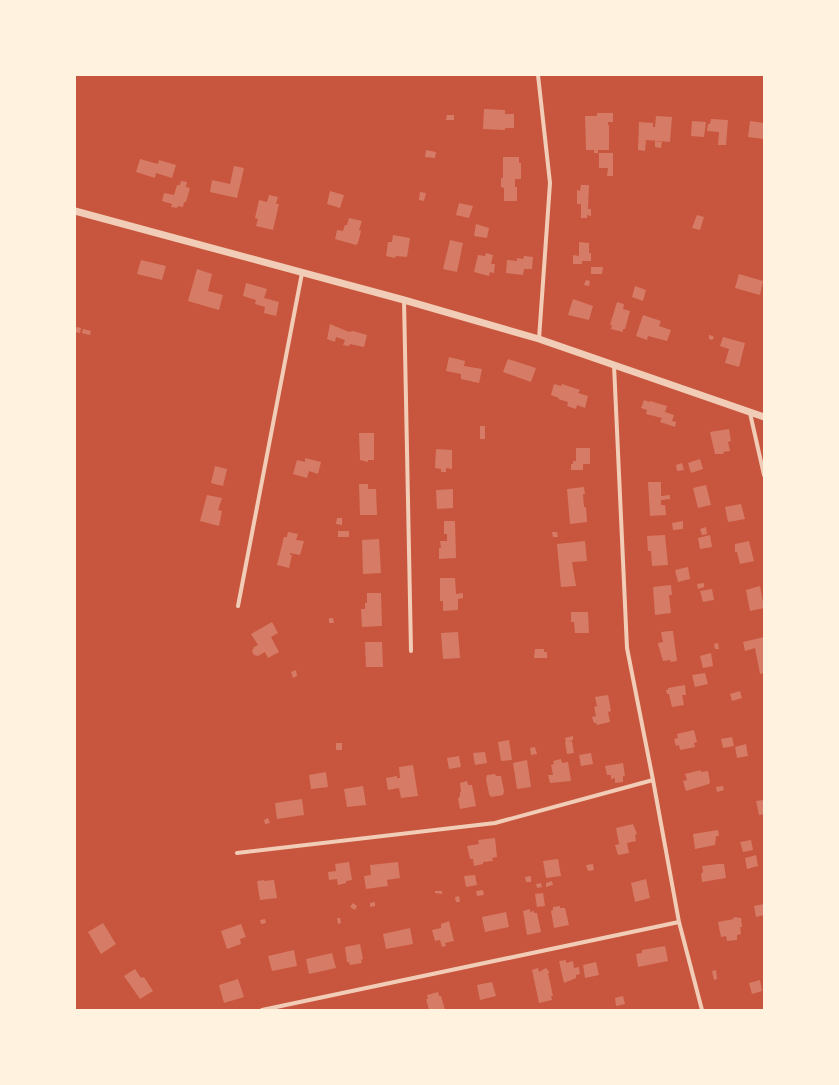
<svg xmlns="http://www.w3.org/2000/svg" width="839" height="1085" font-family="'Nunito Sans',sans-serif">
  <rect width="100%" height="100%" fill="#c8553d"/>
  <path fill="#d67c66" d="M484 109 505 110V114H514V128H505V130L483 129Z
    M597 113H613V122H608V125H609V150H598V153H594V150H586L585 116H597Z
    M447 115H454V120H446Z
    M656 116 672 117 670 142 646 140 645 151 638 150 639 122 653 123V127H655Z
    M711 119 728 120 726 145H718L719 132 707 131 708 124H710Z
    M692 121 706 122 704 137 691 136Z
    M750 121 764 123V139L748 137Z
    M655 141 662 142 661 148 655 147Z
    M426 150 436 152 435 158 425 157Z
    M599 153H613V176H607L608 168H599Z
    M503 157H519V163H521V179H515V187H517V201H504V188L501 187V178H503Z
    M140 159 158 164 159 160 176 165 172 178 156 173 155 178 136 172Z
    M234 166 244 168 237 198 210 192 212 180 230 184Z
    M181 181 187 182 186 187 190 188 186 202H184L183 207 178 206 177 208 171 207 172 204 162 201 164 193 174 195 177 185H180Z
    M581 185H589L588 209H591V216L587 215V218H581V204H577V190L580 191Z
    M330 191 344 195 340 208 327 204Z
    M420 192 426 193 424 201 419 200Z
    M269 195 278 197 276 204H279L273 230 256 226 258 219 255 218 259 200 267 202Z
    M459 203 473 206 469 218 456 215Z
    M697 215 704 217 700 230 692 228Z
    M349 218 362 221 359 230 361 231 358 243 356 245 335 239 337 230 343 231 345 225H347Z
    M476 224 489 228 487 238 474 236Z
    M393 235 410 238 407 257 396 256 395 258 386 256 388 242H392Z
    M450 240 463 243 457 272 443 269Z
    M579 242 589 243V253H591V261H582V264H573V255L579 256Z
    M486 253 493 255 491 264H495L494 273 490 272 489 276 474 272 478 255 485 256Z
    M524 256 533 257 532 269H524L523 275 506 273 507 260 517 261V258L523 259Z
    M141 260 166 266 162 280 137 274Z
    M591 267H603L602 274H591Z
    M197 269 212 274 208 291 223 295 219 310 188 301Z
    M739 274 763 281 760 295 735 288Z
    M586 280 590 281 589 286 584 285Z
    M246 283 267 289 264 298 279 302 276 316 264 313 265 307 255 304 256 300 243 296Z
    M635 286 646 290 643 301 632 297Z
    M573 299 593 306 589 320 568 315Z
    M617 302 624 304 623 309 630 311 625 329H623V332L611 329 612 325H610Z
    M643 315 661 321 659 326 671 330 667 341 648 336 647 340 636 336Z
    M330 324 349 332 353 331 367 335 364 347 350 344 349 346 343 345 345 340 336 337 335 342 327 339Z
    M77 327 81 328 80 333 75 332Z
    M83 329 91 331 90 335 82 333Z
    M709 335 713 336 714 338 712 340 709 339Z
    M723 337 745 343 739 367 725 363 729 349 720 346Z
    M449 357 465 361 464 366 482 369 479 383 461 379V374L446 371Z
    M508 359 536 368 531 382 503 372Z
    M554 384 561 386 562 384 580 390 578 393 588 396 585 408 577 405 576 409 567 406 568 402 558 399 559 398 551 395Z
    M644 400 649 402 650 401 667 406 665 412 674 415 672 421 676 422 675 427 660 422 662 418 646 414 647 410 641 408Z
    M480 426H485V439H480Z
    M729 429 731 441 728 442 730 451 723 452 724 454H715L710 432Z
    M359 433H374V460H368V462L360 460Z
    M576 448H590V464H583V470H571V464H573V461H576Z
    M436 449 452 450V469L446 468V472H441V469L435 468Z
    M305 458 321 462 318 474 309 471 307 478 293 474 297 460 305 462Z
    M700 459 703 469 691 473 688 463Z
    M682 463 684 470 677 471 676 465Z
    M215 466 227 469 223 486 211 483Z
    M648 482H661V496L670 495V499L661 500V505H665L666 515 650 516Z
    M359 484H368V489H376L377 515H360Z
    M706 485 711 505 698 508 693 488Z
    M584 487 585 494H583L584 507H586L587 522 570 524 567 489Z
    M453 489V508L437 509 436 490Z
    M207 495 222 498 218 510 222 511 219 526 200 521Z
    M741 504 745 519 728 522 725 507Z
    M337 518H342V525L336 524Z
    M444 521H455L456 558 439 559V548H441L440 541H447V534H444Z
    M683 521V529L673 530 672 523Z
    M706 527 707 534 702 535 700 529Z
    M338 531H349V537H338Z
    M288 532 298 534 296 540 304 541 300 555 290 553V555H292L289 568 277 565 284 537H287Z
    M552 532H557L558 537H553Z
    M665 535 668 565 652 566 651 551H648L647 536Z
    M710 535 712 547 700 549 698 538Z
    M379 539 381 573 363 574 362 540Z
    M585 541 587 561 572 562 576 586 561 587 557 544Z
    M749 541 754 561 740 564 737 552H735V544Z
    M688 567 690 579 678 582 675 570Z
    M440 578H455L456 594 463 593V598L458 599V610L443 611V601H440Z
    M704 583V587L698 589 697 584Z
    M671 585 672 595H669L671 613 655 615 653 587Z
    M760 586 764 608 750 611 746 590Z
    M712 589 714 600 703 602 700 591Z
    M367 593H381L382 626 362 627 361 609H365V603H367Z
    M571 612H588L589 633H575L574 622H571Z
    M329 618H333L334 623H329Z
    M272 622 278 633 271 637 279 652 268 658 265 652 258 656 254 655 252 651 254 647 258 645 251 634Z
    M670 631H673L677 661 671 662 670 660 663 661 658 644V643L663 642 661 632Z
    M458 632 460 658 443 659 441 633Z
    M764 637V673L760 674 755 648 745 651 743 642Z
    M365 642H382L383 667H366Z
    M718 643 719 649H715L714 644Z
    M535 649H544V652H547V658H534Z
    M711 653 713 666 703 668 700 656Z
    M296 670 297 676 293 678 291 672Z
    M705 673 708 684 695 687 692 675Z
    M685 685 686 695H682L684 705 672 707 669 694H667L666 690H668V688Z
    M740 691 742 698 732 701 730 694Z
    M608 695 611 711 608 712 610 722 597 725 596 723H594L592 717 596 716 594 707 597 706 595 697Z
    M694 730 697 742 694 743 695 747 680 750 679 745 676 746 674 739 678 738 677 734Z
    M573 736V740L566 742 565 738Z
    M732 737 734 746 723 748 721 739Z
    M509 740 512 760 501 761 498 742Z
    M572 741 574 753 567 754 565 742Z
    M336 743H342V750H336Z
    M746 744 748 756 737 758 735 747Z
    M535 747 537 754 531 755 530 748Z
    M485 752 487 763 475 765 473 753Z
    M591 753 593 764 581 766 579 755Z
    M459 756 461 767 449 769 447 758Z
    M561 759 562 763 568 762 571 781 550 783 548 775H553L551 765 554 764 553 761Z
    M527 760 531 787 517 789 513 763Z
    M623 763 625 776H623V782L615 783V778L611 779V775H607L605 766Z
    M413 765 418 796 401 798 399 788 388 790 386 778 397 776V778H400L399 767Z
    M701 770V772L708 771 710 782 709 784 686 791 683 781 687 780 685 774Z
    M326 772 328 787 311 789 309 775Z
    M495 774 496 776H501L504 791 503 795 491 797 489 794 486 779 487 775Z
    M467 781 468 785H472L476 806 460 809 458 799 460 796V792H461L460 783Z
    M363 786 366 805 347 807 344 789Z
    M723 786 724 790 717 792 716 787Z
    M302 799 304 815 277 819 275 803Z
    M764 800V814L759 815 756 801Z
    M268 818 270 823 265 824 264 820Z
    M633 824 637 834 635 835 636 841 627 843 629 853 618 855 615 845 619 844 616 828Z
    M718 830 719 836H716L715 845 695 849 693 834Z
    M495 838 497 857 492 858 493 861 483 862V864L474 866 473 859H470L467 846 479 844 478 840Z
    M751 840 753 850 743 852 740 842Z
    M756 855 758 866 747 869 745 858Z
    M558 859 561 876 546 878 543 861Z
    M349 862 352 880 346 881V883L338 885 337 879 329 880 328 872 336 871 335 864Z
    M398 862 400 878 387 880 388 886 366 889 364 876 371 875 370 865Z
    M593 864 594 870 588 871 586 865Z
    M718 864H724L726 878 702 882 701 874 703 872 702 866Z
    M475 875 477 885 466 887 464 876Z
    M531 876V882H526L525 877Z
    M646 879 650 898 635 902 631 883Z
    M264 880V881L274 880 277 898 260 900 257 881Z
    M552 881 553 885 546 887V883Z
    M541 883 542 887 537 888 536 884Z
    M483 890 484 895 477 896 476 891Z
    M435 891H442V894L435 893Z
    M543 893 545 906 537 907 535 894Z
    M459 896 460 902H456L455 897Z
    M375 902V906L370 907V903Z
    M353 903 357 906 355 910 350 907Z
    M764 904V915L756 917 754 906Z
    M560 906V908H565L569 925 554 928 551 911 553 910V907Z
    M530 909V912L534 911V913H537L541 932 527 935 523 911Z
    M506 912 509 927 485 932 482 917Z
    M733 917 741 918 742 927H740L741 934 737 935V940L727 941 726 936 721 937 718 922 734 919Z
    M337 918H340L341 923 338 924Z
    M265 919 266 923 261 924 260 920Z
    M449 921 454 941 445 943 446 946 442 947 440 940 435 941 432 930 441 928V924Z
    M103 923 116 944 101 954 88 932Z
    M241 924 246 937 240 939 241 944 227 949 221 931Z
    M410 928 413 944 386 949 383 934Z
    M360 944 363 959 361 960 362 963 350 965 349 962H347L345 947Z
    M665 946 668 961 638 967 636 954 642 953V950Z
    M294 950 297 966 272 971 268 956Z
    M332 953 336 968 309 974 306 959Z
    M566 960V963L573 961 574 968 579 967 580 974 576 975V978L564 983 559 961Z
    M596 962 599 975 585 978 583 965Z
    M538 968 539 972 546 968 550 973H548L553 996H551L552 1000 539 1003 532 970Z
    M135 969 141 978 144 977 153 991 140 999 124 976Z
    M716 970 717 979 714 980 712 971Z
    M238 979 244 997 224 1003 219 985Z
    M760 980 762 991 752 994 749 983Z
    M492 982 496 996 480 1000 477 985Z
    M438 992 439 996H441L445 1010H429L426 999H428L427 995Z
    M623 996 625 1004 616 1006 615 998Z"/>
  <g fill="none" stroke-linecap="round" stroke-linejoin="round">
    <path stroke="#f1ccb7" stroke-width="4" d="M538 75 550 183 539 339
      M404 300 411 651
      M614 365 627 648 653 780 679 922 702 1010
      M750 413 764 475
      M238 606 302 273
      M237 853 495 823 653 780
      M262 1010 679 922"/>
    <path stroke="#f1ccb7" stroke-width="7" d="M75 211 404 300 539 339 764 417"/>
  </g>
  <rect width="839" height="1085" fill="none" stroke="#fff3e0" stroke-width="152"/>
</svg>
